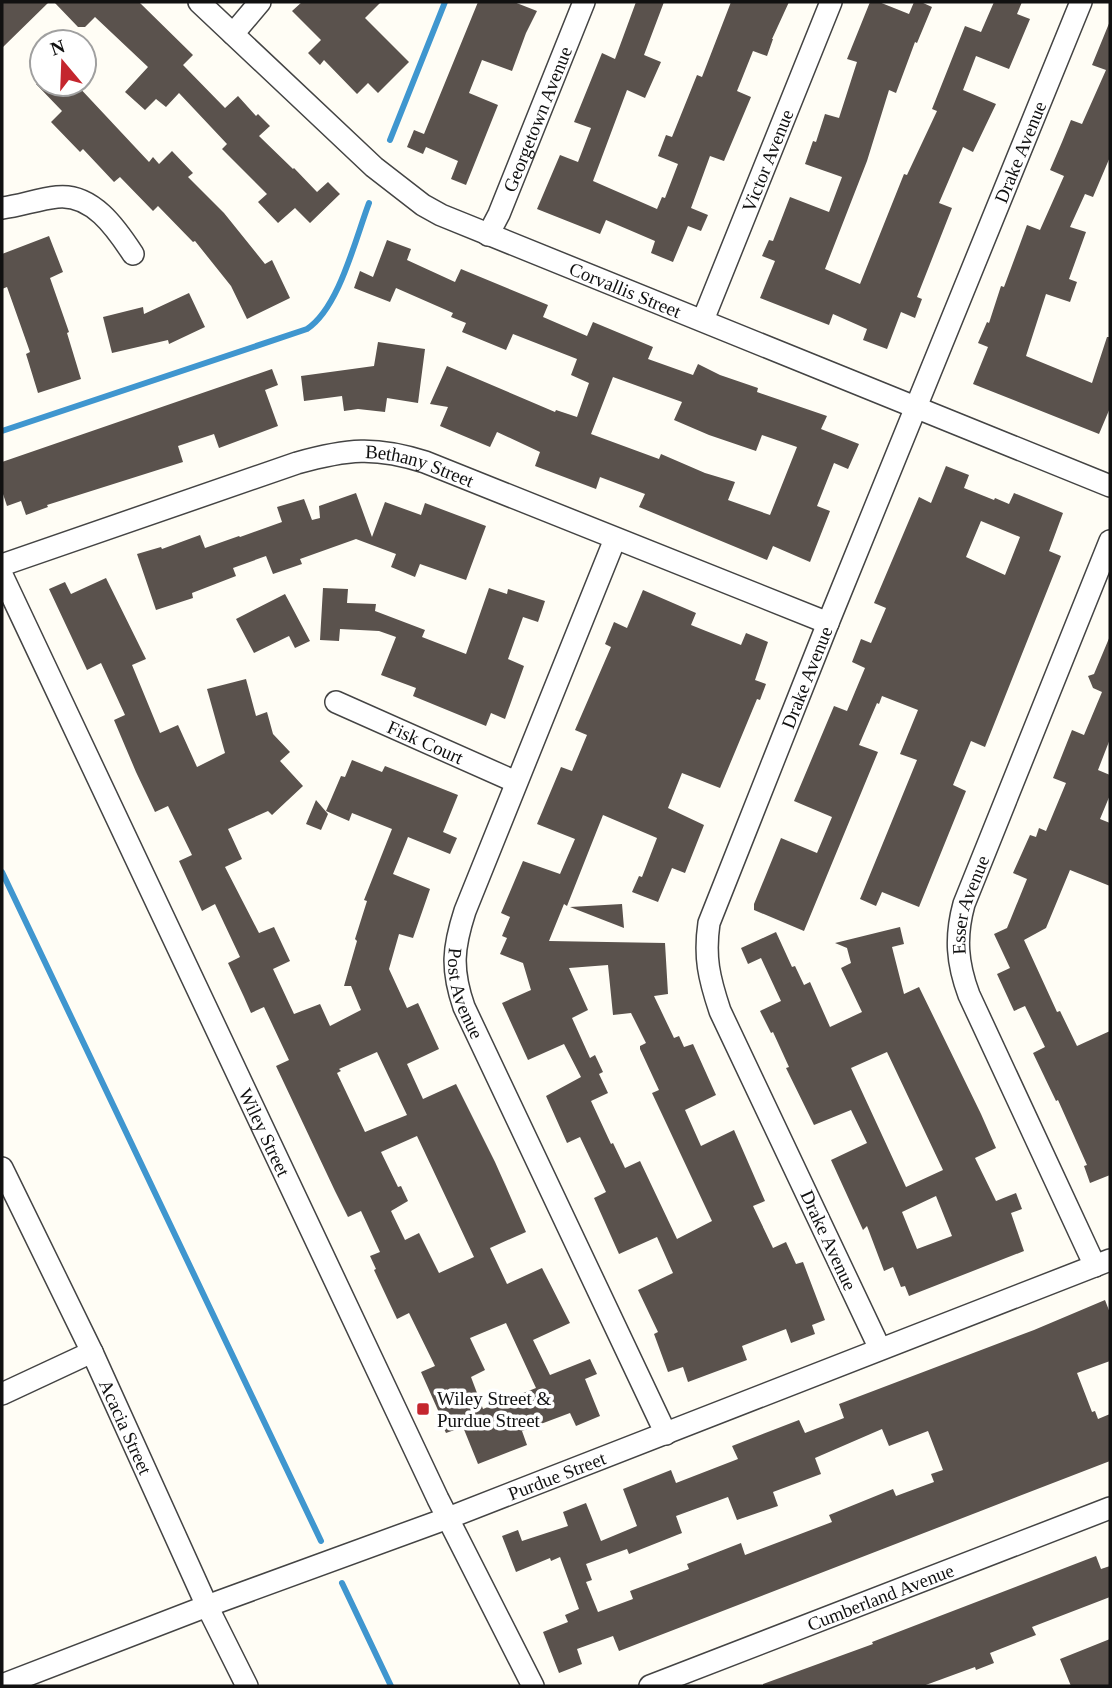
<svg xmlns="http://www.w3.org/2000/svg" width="1112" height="1688" font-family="'Times New Roman',serif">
  <rect width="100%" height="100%" fill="#fffdf5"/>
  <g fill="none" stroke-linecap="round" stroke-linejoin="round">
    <path stroke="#3f96cf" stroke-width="6" d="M390 140 445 2
      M2 431 307 329C339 308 355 240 369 203
      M2 872 321 1541
      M342 1583 391 1686"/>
  </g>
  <path fill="#5a524d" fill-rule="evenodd" d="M2 2H49L2 48Z
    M54 2H139L193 55 183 65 225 108 238 96 256 116 258 114 270 126 259 136 293 169 294 168 317 192 328 182 340 194 310 223 295 208 278 223 258 202 267 194 222 149 227 144 179 93 166 107 156 99 145 110 125 92 148 67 95 17 85 27H78Z
    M302 2H381L365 18 409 62 378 93 368 83 357 94 324 60 320 65 308 53 321 40 292 11Z
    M478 2H514L537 11 526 33 512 71 482 60 469 93 498 105 466 185 451 179 458 161 426 147 423 154 407 147 414 130 424 134Z
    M636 2H664L644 55 661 62 645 98 627 90 593 181 657 209 662 197 665 198 678 164 658 156 666 135 672 137 697 75 702 77 731 2H789L772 39H773L767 56 753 51 737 91 751 97 724 161 710 156 691 208 708 215 701 231 688 226 673 262 651 253 655 241 606 220 600 234 537 209 560 155 578 162 591 128 574 122 602 53 615 59Z
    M870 2H879L909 14 914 2H921L932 7 917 43 915 42 896 93 889 90 867 161 825 269 860 284 904 174 907 175 937 111 932 109 965 26 981 32 994 2H1022L1017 14 1030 19 1009 69 976 56 963 90 996 104 973 152 963 147 939 203 952 208 917 297 922 299 915 318 901 312 887 349 863 340 867 329 833 314 829 325 760 298 775 261 762 256 769 240 773 241 790 197 829 212 842 177 805 164 813 141 816 142 825 114 839 118 857 62 847 59Z
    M1110 21V157L1093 197 1085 194 1070 227 1086 232 1069 279 1077 282 1070 302 1046 294 1026 356 1092 383 1107 337H1110V408L1099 434 973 384 988 347 978 343 987 322 989 323 1001 286 1004 287 1027 225 1040 230 1064 176 1050 170 1062 142 1071 120 1082 124 1106 70 1092 65Z
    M36 84H76L149 162 153 157 159 164 172 151 193 173 188 177 224 213 265 264 272 260 290 298 247 319 231 286 195 241 193 242 158 206 153 211 120 177 114 182 83 149 80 152 51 122 62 111Z
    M49 236 63 272 50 278 69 332 67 333 81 379 38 393 26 354 30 352 7 287 2 289V254Z
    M387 240 411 249 407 260 455 282 461 269 548 305 543 317 587 336 593 322 653 347 648 359 693 375 698 364 720 375 758 388 757 392 827 416 821 429 859 444 848 469 834 463 817 506 830 511 810 562 773 546 767 560 639 507 645 494 600 477 596 489 535 466 540 452 497 432 490 447 440 426 448 407 430 404 447 366 555 412 556 410 577 417 589 383 571 375 577 359 513 334 506 350 462 332 466 323 451 317 453 313 396 288 390 302 354 288 360 271 373 277ZM613 377 682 402 674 420 709 435 756 451 762 435 797 447 770 515 728 500 735 482 705 473 661 454 659 459 591 434Z
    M189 293 205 327 169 344 168 340 112 353 103 317 143 307 144 314Z
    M378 342 425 349 418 403 387 398 385 412 358 409 344 411 342 396 304 401 301 376 374 366Z
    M272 369 278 385 265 390 278 426 219 448 214 434 178 446 183 462 47 505 48 507 26 515 21 501 7 506 2 491V462Z
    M946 466 969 475 964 488 994 500 995 498 1009 504 1014 493 1063 513 1049 551 1061 556 985 747 971 741 953 785 966 791 919 907 882 892 876 906 860 899 917 760 900 754 918 710 882 696 879 704 877 703 859 745 878 752 804 931 754 910V904L781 838 817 853 832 817 794 801 834 706 847 711 865 668 852 662 861 639 871 643 886 608 874 603 919 497 931 503ZM981 521 1020 537 1005 575 966 557Z
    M356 493 372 537 385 502 421 515 425 503 486 526 466 580 420 564 415 577 391 567 396 554 356 539 300 559 302 564 273 574 266 556 233 568 236 576 192 593 193 598 156 610 137 554 161 547 162 549 200 535 205 548 239 536 240 537 282 522 277 507 304 499 312 520 320 518 319 506Z
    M106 578 146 659 132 665 160 733 178 725 197 767 225 753 207 689 246 679 256 716 267 712 273 734 290 752 280 761 303 786 272 815 268 811 228 829 242 859 225 867 259 933 274 927 290 961 273 969 294 1014 320 1004 330 1026 361 1010 351 986H344L357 941 355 939 367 901 364 900 392 829 352 813 349 821 326 811 341 776 345 777 352 760 382 772 385 766 458 795 443 832 457 838 450 854 408 837 393 874 430 889 413 938 399 934 389 969 407 1008 418 1003 439 1049 407 1064 423 1099 456 1084 495 1162 526 1232 490 1248 507 1284 542 1268 570 1323 533 1340 550 1375 590 1359 597 1374 585 1379 600 1416 576 1426 570 1413 522 1431 527 1445 478 1464 463 1427 446 1433 439 1418 441 1417 421 1372 435 1366 409 1313 397 1319 389 1302 374 1270 376 1269 370 1256 380 1252 361 1211 348 1217 335 1191 276 1066 289 1060 264 1007 251 1013 244 997 228 963 240 957 215 904 202 911 179 861 192 855 168 806 155 812 136 772 114 720 125 715 101 663 87 670 49 589 65 582 71 594ZM377 1052 407 1115 365 1132 337 1073 341 1071 339 1069ZM417 1136 474 1257 439 1273 419 1233 405 1240 391 1211 408 1201 401 1186 398 1187 381 1152ZM506 1323 536 1388 483 1409 471 1377 485 1370 470 1338Z
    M323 588 348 589 347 603 376 604 375 611 425 630 422 637 466 654 489 588 507 594 508 589 545 601 538 622 523 617 508 659 524 666 505 719 491 713 486 726 413 696 416 688 381 675 396 637 379 631 340 629 339 641 320 640Z
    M643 590 696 613 691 625 741 645 746 633 768 642 755 680 766 684 760 700 757 699 720 788 682 773 668 808 704 825 685 873 672 868 658 902 632 892 639 876 642 877 657 838 603 815 567 906 564 904 549 941 665 943 668 994 654 996 674 1038 679 1036 684 1047 693 1044 716 1095 685 1110 701 1146 734 1130 765 1201 753 1206 773 1248 786 1242 796 1264 803 1262 825 1320 812 1325 815 1334 791 1343 786 1329 742 1346 747 1360 688 1382 683 1367 668 1372 654 1334 658 1332 638 1290 673 1273 657 1237 619 1254 594 1198 606 1192 580 1137 567 1143 546 1096 581 1077 564 1044 528 1060 502 1003 531 990 523 963 500 954 507 938 502 936 510 917 501 913 523 861 560 874 575 839 537 824 561 767 572 771 587 735 575 730 611 647 605 644 614 622 627 628ZM608 965 613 1015 631 1013 646 1043 640 1046V1049L659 1090 652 1093 712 1221 677 1239 640 1161 625 1168 613 1143 611 1144 591 1101 608 1093 599 1074 603 1072 595 1055 590 1058 572 1018 588 1010 569 968Z
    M285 594 310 641 295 648 289 636 254 653 236 619Z
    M1110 636V739L1098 770 1110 775V795L1100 819 1110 823V886L1070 870 1046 928 1024 940 1057 1012 1060 1011 1077 1046 1110 1031V1175L1090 1183 1084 1166 1087 1165 1058 1100 1056 1101 1033 1053 1045 1047 1025 1006 1014 1011 997 974 1010 968 994 934 1007 928 1027 879 1013 873 1030 835 1036 837 1039 828 1046 831 1066 783 1053 778 1072 730 1084 735 1102 692 1093 688 1088 676 1094 674Z
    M316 800 328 814 321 830 306 824Z
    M622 904 624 928 570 907Z
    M900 927 904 944 892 947 904 994 919 987 981 1114 996 1148 975 1158 996 1201 1016 1193 1022 1209 1011 1213 1024 1251 909 1296 905 1286 901 1287 893 1267 884 1271 867 1226 863 1230 831 1160 867 1143 851 1110 814 1125 786 1068 789 1067 773 1032 771 1033 760 1011 781 1001 761 958 748 964 741 948 776 932 792 967 795 966 804 985 810 982 830 1027 862 1012 841 968 851 963 847 948 835 943ZM887 1052 943 1170 906 1187 851 1068ZM936 1196 952 1236 917 1249 902 1212Z
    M1105 1300 1110 1313V1361L1077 1373 1092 1412 1095 1411 1098 1419 1110 1414V1461L619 1651 613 1636 577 1649 582 1664 559 1673 543 1632 568 1622 565 1615 579 1609 560 1557 551 1561 550 1558 516 1572 502 1536 518 1530 522 1541 568 1526 563 1512 586 1503 601 1541 637 1526 623 1489 671 1470 676 1483 738 1459 732 1446 799 1420 805 1433 844 1418 839 1404 1034 1330ZM882 1429 889 1446 928 1431 943 1470 931 1474 934 1482 896 1496 893 1489 829 1515 832 1522 745 1555 741 1543 687 1564 689 1569 630 1591 633 1599 598 1612 586 1582 592 1580 586 1564 627 1549 629 1554 682 1533 676 1516 728 1497 737 1520 778 1506 773 1492 821 1474 815 1458Z
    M1096 1556 1101 1569 1110 1566V1597L1032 1627 1036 1635 990 1653 994 1663 976 1670 975 1667 923 1686H763V1684L873 1644 872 1642Z
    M1110 1639V1686H1071L1060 1659Z"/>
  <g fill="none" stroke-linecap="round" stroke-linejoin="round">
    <defs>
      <g id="minor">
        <path id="s1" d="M199 2 374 167 423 205 441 215 1110 486"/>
        <path d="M233 34 260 2"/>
        <path d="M2 208C20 206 38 199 57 197 92 193 116 228 133 254"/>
        <path id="s2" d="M488 235 499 214 584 2"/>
        <path id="s3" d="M703 320 831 2"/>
        <path id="s4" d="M615 539 465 911C453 948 451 969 464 1007L666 1434"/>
        <path id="s5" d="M2 565 297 463C347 449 375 446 425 462L828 623"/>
        <path id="s6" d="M2 575 438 1499 533 1686"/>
        <path id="s7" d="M336 702 516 782"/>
        <path id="s8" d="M2 1168 92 1352 207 1606 247 1686"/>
        <path id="s9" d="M1095 1266 969 995C957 963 955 937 964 904L1110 541"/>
        <path id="s10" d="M880 1349 720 1011C709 978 704 957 709 923L828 623 1081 2"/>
        <path d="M2 1394 92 1352"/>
        <path id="s11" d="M2 1685 207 1606 448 1518 1110 1260"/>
        <path id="s12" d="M650 1686 1110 1508"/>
      </g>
    </defs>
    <use href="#minor" stroke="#444" stroke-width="24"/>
    <use href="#minor" stroke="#fff" stroke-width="21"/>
  </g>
  <rect fill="#c4262e" stroke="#fff" stroke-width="2.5" x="416" y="1402" width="14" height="14" rx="3.5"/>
  <g text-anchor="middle" stroke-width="7" stroke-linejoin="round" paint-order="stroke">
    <g font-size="19" fill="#111" stroke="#fff">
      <text dy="7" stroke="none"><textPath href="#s2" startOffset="126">Georgetown Avenue</textPath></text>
      <text dy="7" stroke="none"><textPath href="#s10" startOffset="1295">Drake Avenue</textPath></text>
      <text dy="7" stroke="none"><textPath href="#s3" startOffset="172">Victor Avenue</textPath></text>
      <text dy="7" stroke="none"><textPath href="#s1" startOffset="522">Corvallis Street</textPath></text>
      <text dy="7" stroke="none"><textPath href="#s5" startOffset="438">Bethany Street</textPath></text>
      <text dy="7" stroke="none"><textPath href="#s10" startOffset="728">Drake Avenue</textPath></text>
      <text dy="7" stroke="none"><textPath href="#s7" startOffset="98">Fisk Court</textPath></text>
      <text dy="7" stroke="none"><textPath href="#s9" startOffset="392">Esser Avenue</textPath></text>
      <text dy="7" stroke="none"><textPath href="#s4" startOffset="486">Post Avenue</textPath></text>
      <text dy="7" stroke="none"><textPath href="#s6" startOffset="616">Wiley Street</textPath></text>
      <text transform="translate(829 1240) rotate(65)" y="7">Drake Avenue</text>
      <text dy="7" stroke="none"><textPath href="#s8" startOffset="287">Acacia Street</textPath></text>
      <text dy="7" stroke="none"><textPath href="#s11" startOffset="593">Purdue Street</textPath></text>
      <text dy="7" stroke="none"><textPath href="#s12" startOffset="247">Cumberland Avenue</textPath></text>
    </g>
    <g font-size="19" fill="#111" stroke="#fff" text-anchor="start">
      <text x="437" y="1405">Wiley Street &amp;<tspan x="437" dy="22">Purdue Street</tspan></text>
    </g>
  </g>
  <rect width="1112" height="1688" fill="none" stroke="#111111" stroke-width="7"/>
  <g transform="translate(63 63) rotate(341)"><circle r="33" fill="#ffffff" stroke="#a0a0a0" stroke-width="2"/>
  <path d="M0-5L12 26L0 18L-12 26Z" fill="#c4262e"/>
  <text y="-10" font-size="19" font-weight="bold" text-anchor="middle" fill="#111111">N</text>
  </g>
</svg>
